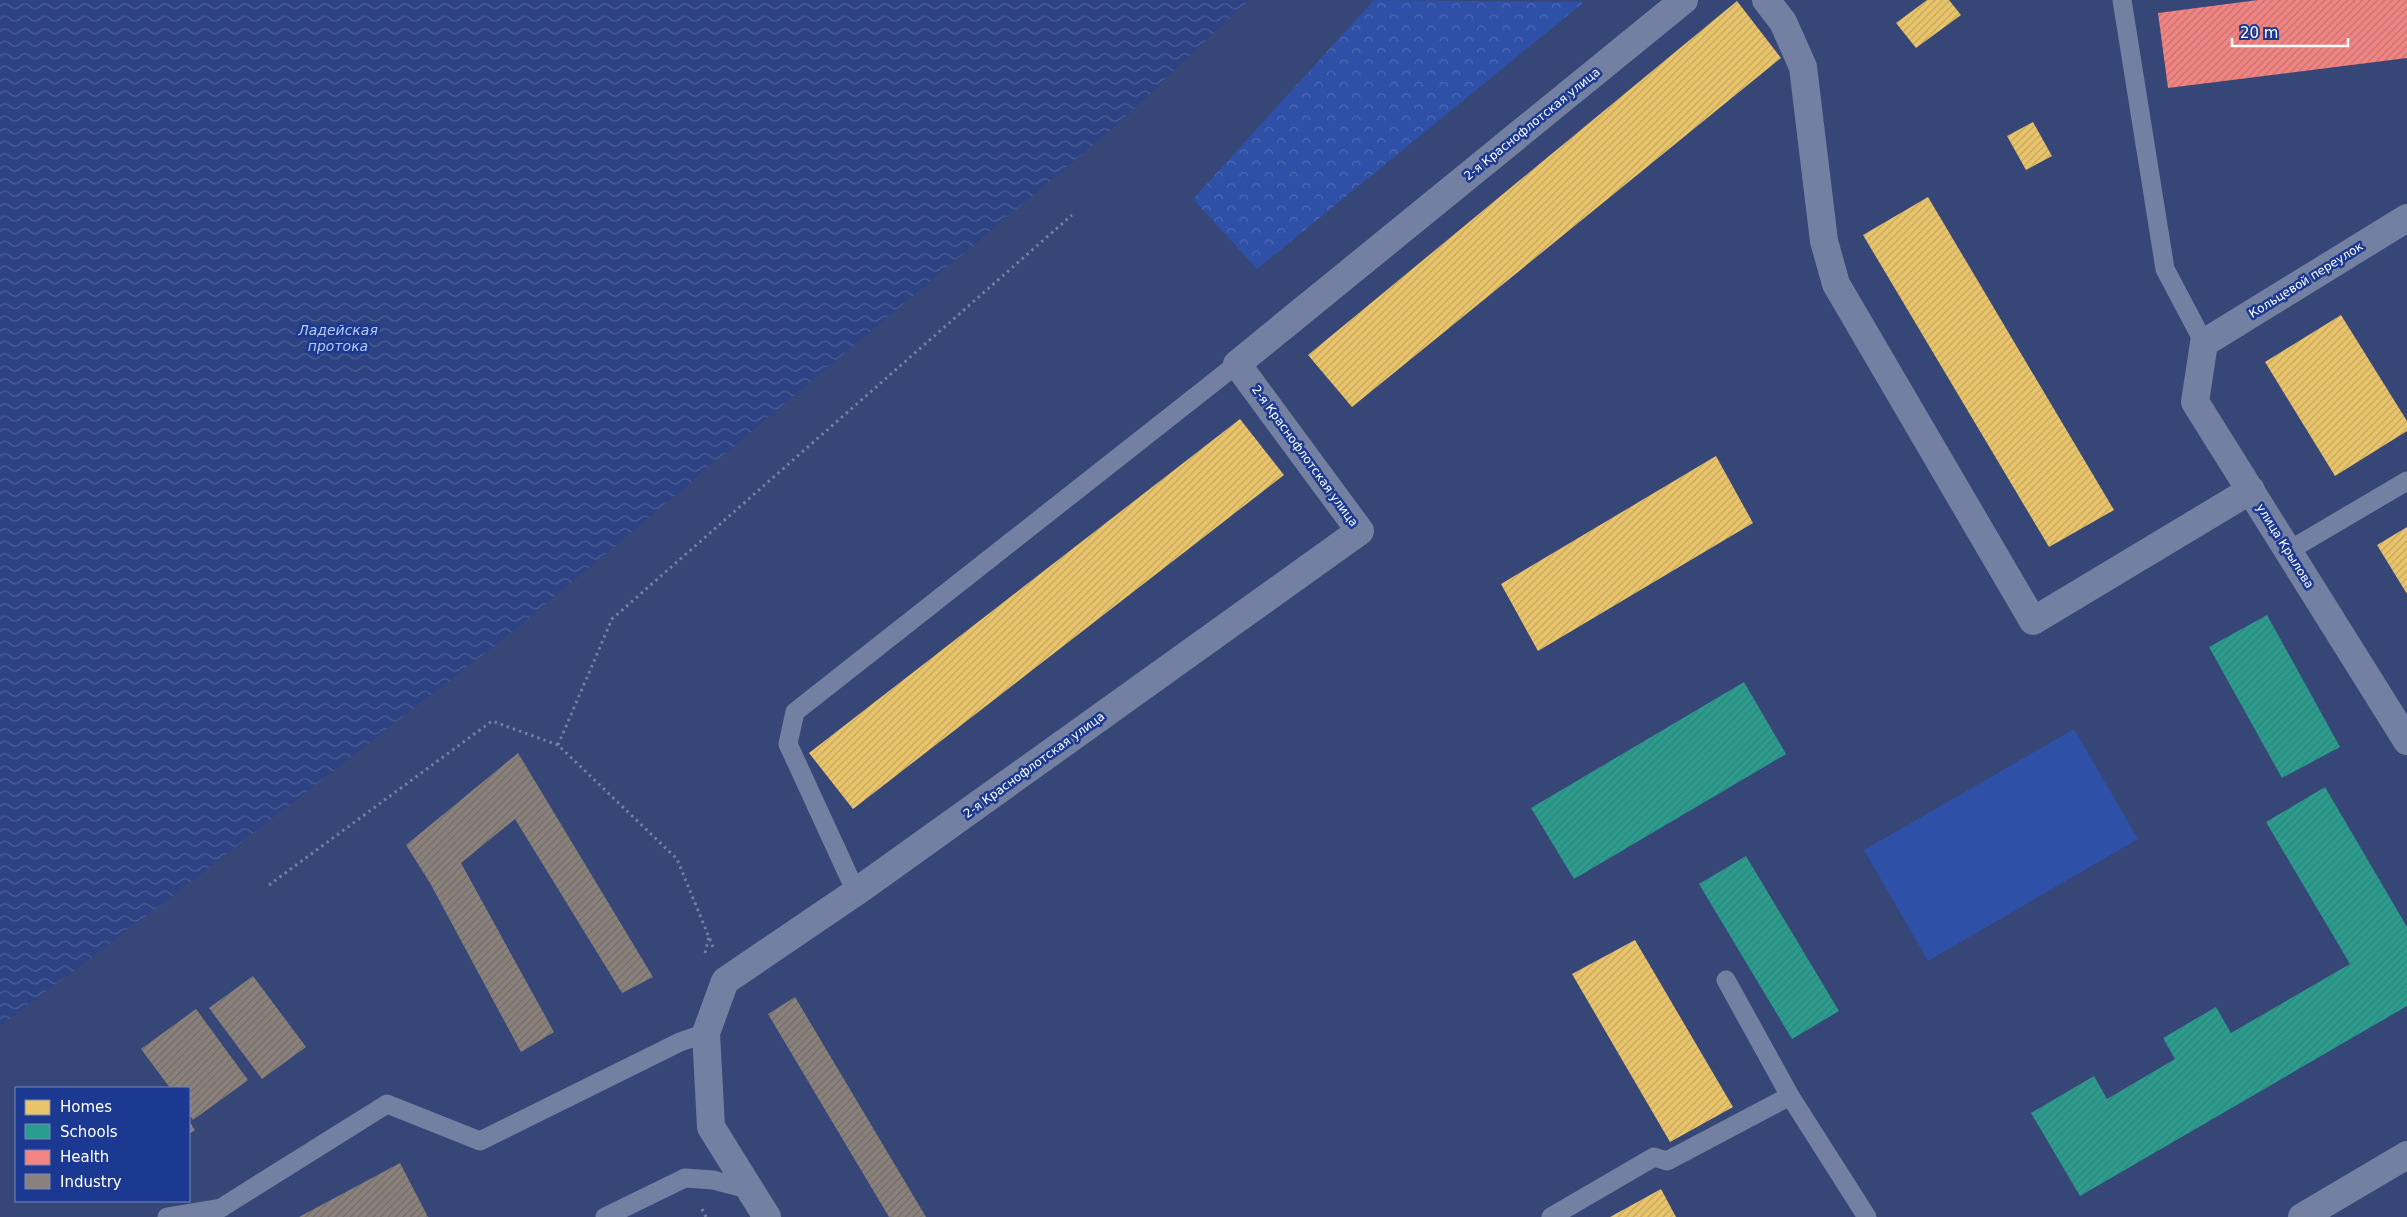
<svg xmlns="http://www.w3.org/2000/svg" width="2407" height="1217" font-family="'DejaVu Sans',sans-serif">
  <defs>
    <pattern id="park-crowns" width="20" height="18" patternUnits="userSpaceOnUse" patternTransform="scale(1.25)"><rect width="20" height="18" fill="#2f50a7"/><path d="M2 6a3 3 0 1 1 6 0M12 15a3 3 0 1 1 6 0" fill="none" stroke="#4e6ab4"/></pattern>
    <pattern id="water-waves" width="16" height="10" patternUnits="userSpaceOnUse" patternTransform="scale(1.25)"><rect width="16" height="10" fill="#2d4283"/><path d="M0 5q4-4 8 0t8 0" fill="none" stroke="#4c5e96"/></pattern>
    <pattern id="homes-hatch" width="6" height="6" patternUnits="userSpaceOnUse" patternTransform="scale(1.25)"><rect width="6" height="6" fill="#e9c46a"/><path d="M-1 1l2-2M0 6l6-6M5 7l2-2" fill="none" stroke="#c2a662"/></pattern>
    <pattern id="schools-hatch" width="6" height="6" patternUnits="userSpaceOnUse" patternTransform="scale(1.25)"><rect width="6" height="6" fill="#2a9d8f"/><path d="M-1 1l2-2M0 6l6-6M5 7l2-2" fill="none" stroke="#368178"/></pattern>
    <pattern id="health-hatch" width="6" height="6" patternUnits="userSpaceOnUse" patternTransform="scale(1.25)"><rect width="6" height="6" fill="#f28482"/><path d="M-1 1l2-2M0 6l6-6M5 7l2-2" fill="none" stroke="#c07372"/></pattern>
    <pattern id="industry-hatch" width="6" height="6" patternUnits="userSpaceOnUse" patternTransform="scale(1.25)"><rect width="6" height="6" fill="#8a817c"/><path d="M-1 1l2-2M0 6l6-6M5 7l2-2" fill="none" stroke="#716c69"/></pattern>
  </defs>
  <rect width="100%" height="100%" fill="#364676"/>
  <path fill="url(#park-crowns)" d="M1374 0 1584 2 1257 269 1193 199Z"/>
  <path fill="#2f50a7" d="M2074 729 2138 839 1928 961 1864 850Z"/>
  <path fill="url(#water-waves)" d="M0 0H1249L1118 124 517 628 144 918 0 1026Z"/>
  <path fill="url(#homes-hatch)" d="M1927 0H1949L1961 15 1916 48 1896 23Z
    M1737 1 1781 58 1352 407 1308 355Z
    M2033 122 2052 156 2026 170 2007 136Z
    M1928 197 2114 510 2049 547 1863 235Z
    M2341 315 2407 421V431L2335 476 2265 362Z
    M1240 419 1284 475 853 809 809 753Z
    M1716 456 1753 523 1538 651 1501 584Z
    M2407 527V594L2377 545Z
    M1635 940 1733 1107 1670 1142 1572 974Z
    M1661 1189 1676 1217H1610Z"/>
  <path fill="url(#schools-hatch)" d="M2267 615 2340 747 2282 778 2209 647Z
    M1744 682 1786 754 1574 879 1531 808Z
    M2325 787 2407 927V1006L2080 1196 2031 1113 2094 1076 2107 1099 2175 1059 2163 1038 2216 1007 2231 1033 2350 964 2266 822Z
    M1746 856 1839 1011 1792 1039 1699 884Z"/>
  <path fill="url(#health-hatch)" d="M2258 0H2407V58L2168 88 2158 13Z"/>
  <path fill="url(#industry-hatch)" d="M518 753 653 977 622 993 515 819 461 863 554 1032 521 1052 430 883 406 845Z
    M253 976 306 1047 262 1079 209 1008Z
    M795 997 926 1217H889L768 1014Z
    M196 1009 248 1080 193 1120 189 1114V1088H170L141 1049Z
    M189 1121 195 1130 189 1134Z
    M400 1163 428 1217H299Z"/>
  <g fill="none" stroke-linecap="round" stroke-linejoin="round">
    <path stroke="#7380a1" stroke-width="3" stroke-dasharray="2.5 4" stroke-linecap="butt" d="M558 745 612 619 1072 215
      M269 885 492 721 558 745 677 859 713 947
      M705 953 709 937
      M702 1209 706 1217"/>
    <path stroke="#7380a1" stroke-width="19" d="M2122 0 2165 269 2204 343
      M2288 551 2407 481
      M856 892 788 744 795 712 1237 364
      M1726 980 1790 1096 1867 1217
      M167 1217 221 1208 387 1104 480 1141 680 1042 706 1033
      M605 1217 685 1178 713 1180 752 1190
      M1551 1217 1654 1157 1667 1161 1790 1096"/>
    <path stroke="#7380a1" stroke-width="28" d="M1766 0 1783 22 1803 67 1824 241 1836 284 2033 621 2251 490
      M2407 218 2204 343 2195 402 2407 741
      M767 1217 711 1127 706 1033 725 981 856 892 1360 531 1237 364 1684 0
      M2302 1217 2407 1155"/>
  </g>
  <g text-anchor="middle" stroke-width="5" stroke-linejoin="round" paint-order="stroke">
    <g font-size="12" fill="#fff" stroke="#1b3991">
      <text transform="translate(1532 124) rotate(-39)" y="4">2-я Краснофлотская улица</text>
      <text transform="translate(2306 280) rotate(-32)" y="4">Кольцевой переулок</text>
      <text transform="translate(1305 456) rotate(54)" y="4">2-я Краснофлотская улица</text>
      <text transform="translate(2285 546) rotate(58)" y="4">улица Крылова</text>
      <text transform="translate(1034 765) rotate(-36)" y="4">2-я Краснофлотская улица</text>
    </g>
    <g font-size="14" font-style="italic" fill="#b7c8f5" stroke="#1b3991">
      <text x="338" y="335">Ладейская<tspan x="338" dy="16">протока</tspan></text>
    </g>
  </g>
  <rect x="15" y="1087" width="175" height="115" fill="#1b3991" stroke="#7688bd"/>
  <rect x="25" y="1100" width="25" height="15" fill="#e9c46a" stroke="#7688bd"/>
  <text x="60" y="1112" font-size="15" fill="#ffffff">Homes</text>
  <rect x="25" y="1124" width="25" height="15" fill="#2a9d8f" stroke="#7688bd"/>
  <text x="60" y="1137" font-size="15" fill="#ffffff">Schools</text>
  <rect x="25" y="1150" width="25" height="15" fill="#f28482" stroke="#7688bd"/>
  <text x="60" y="1162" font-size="15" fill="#ffffff">Health</text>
  <rect x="25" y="1174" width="25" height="15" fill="#8a817c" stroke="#7688bd"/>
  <text x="60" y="1187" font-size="15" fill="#ffffff">Industry</text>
  <path d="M2232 38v8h116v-8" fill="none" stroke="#ffffff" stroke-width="2.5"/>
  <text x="2240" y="38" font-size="15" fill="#ffffff" stroke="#1b3991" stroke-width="4" paint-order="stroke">20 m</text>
</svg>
